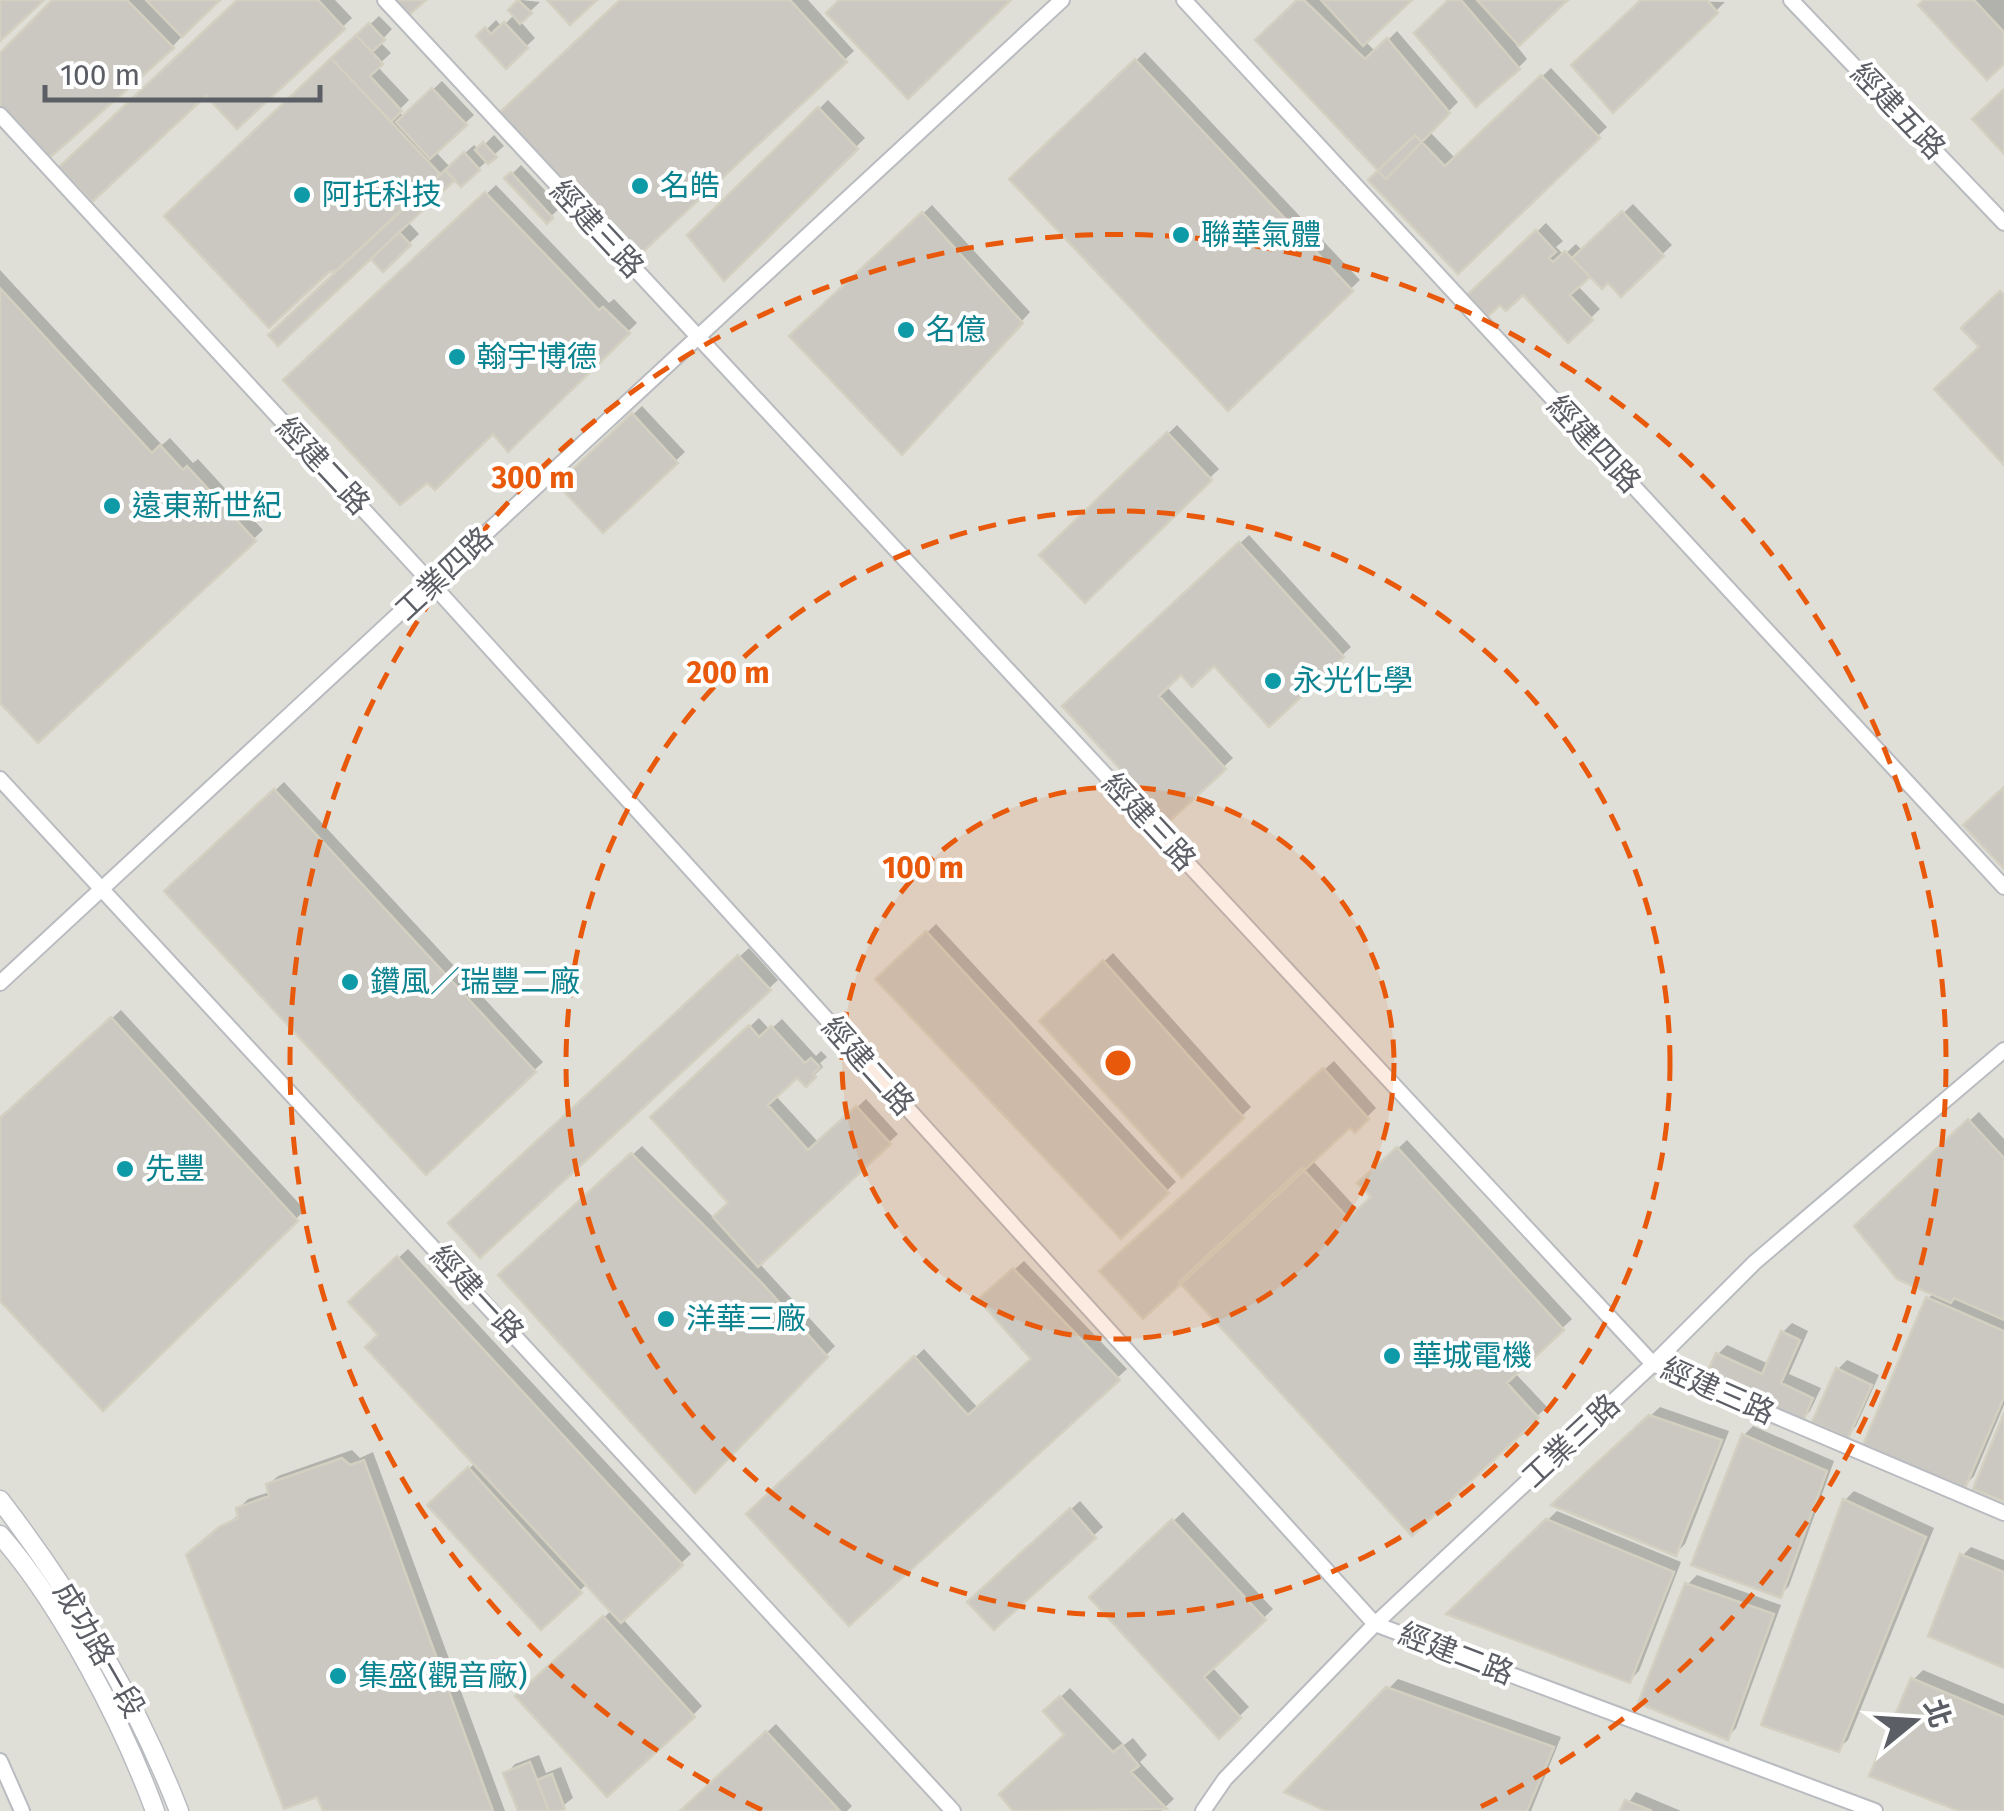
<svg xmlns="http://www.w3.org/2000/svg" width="2004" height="1811" font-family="'Fira Sans','Noto Sans TC',sans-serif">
  <rect width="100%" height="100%" fill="#efede3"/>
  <path fill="#dfdfd8" d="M0 0H2004V1811H0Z"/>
  <path fill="#0003" d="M55 0H216L173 46 47 158 0 107V57Z
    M240 0H335L352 18 238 126Z
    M521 0 540 2 520 21 535 38 506 65 480 36 496 20 502 27 515 14 511 10Z
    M623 0H808L854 51 635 256Z
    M1300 0H1408L1365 41 1376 52 1397 31 1458 102 1429 131 1456 159 1551 68 1607 127 1458 271 1381 171Z
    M1452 0H1565L1516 45 1527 59 1518 68Z
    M1644 0 1725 2 1613 110Z
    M1927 0H2004V60Z
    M379 16 392 29 380 42 391 53 377 66 409 100 398 111 404 117 442 81 474 115 435 151 450 167 474 145 479 150 494 135 504 146 461 184 455 177 407 221 419 234 383 268 371 255 344 267 327 269 167 216Z
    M1145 52 1360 280 1228 407 1012 179Z
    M828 100 865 138 724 277 691 235Z
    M521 165 561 207 547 220 508 178Z
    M496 185 609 303 614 299 637 323 508 448 493 431 428 480 287 380Z
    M1633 204 1672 245 1621 294 1608 280 1590 273 1577 285 1600 309 1568 340 1523 292 1500 301 1470 296 1546 223 1563 241 1556 247 1564 255 1576 244 1583 251Z
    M932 205 1030 312 911 443 793 337Z
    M0 270 162 445 170 438 193 463 198 459 263 530 38 740 0 699Z
    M642 406 685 452 603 529 561 484Z
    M1177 425 1219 469 1085 599 1043 555Z
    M1249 535 1351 647 1270 723 1214 663 1181 671 1166 686 1233 758 1169 818 1066 706Z
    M284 782 543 1062 426 1171 168 891Z
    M936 924 1176 1182 1121 1235 879 979Z
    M749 948 778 980 480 1255 451 1223Z
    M1113 953 1251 1107 1182 1174 1042 1021Z
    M121 1010 305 1210 103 1407 0 1298V1120Z
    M759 1018 770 1030 782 1019 816 1056 821 1051 827 1057 820 1063 823 1067 806 1083 797 1074 775 1095 819 1143 866 1099 898 1134 759 1263 835 1346 696 1489 511 1266 642 1146 715 1219 732 1202 654 1117Z
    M1334 1061 1376 1108 1355 1129 1350 1125 1312 1160 1359 1211 1374 1197 1361 1183 1407 1140 1572 1319 1515 1373 1547 1407 1412 1532 1182 1280 1112 1263Z
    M1979 1112 2004 1139V1405L1974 1476 1965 1485 1928 1299 1934 1292 1857 1226Z
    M408 1249 691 1554 622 1618 702 1706 693 1715 528 1687 612 1610 588 1583 541 1627 431 1505 476 1462 382 1334 351 1302Z
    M1024 1261 1127 1369 849 1622 749 1514 924 1349 978 1408 1034 1359 990 1291Z
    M1792 1323 1808 1331 1789 1374 1821 1388 1810 1411 1801 1421 1718 1354 1727 1345 1769 1364 1783 1332Z
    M1847 1360 1879 1375 1856 1426 1847 1435 1838 1369Z
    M1660 1407 1729 1431 1685 1544 1676 1553 1556 1504Z
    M1753 1426 1834 1461 1789 1586 1780 1595 1744 1435Z
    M352 1450 360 1458 373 1452 505 1811H326L198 1547 240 1514 238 1509 248 1499 270 1492 268 1485 278 1476Z
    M1854 1491 1934 1528 1848 1740 1838 1749 1845 1500Z
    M1080 1501 1103 1527 994 1626 971 1602Z
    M1557 1511 1681 1562 1639 1671 1630 1680 1450 1613Z
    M1183 1512 1273 1609 1212 1667 1249 1707 1219 1735 1092 1597Z
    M1971 1547 2004 1560V1666L1962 1556Z
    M1697 1575 1781 1605 1736 1728 1727 1738 1688 1584Z
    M1923 1670 2004 1704V1811H1966L1913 1680Z
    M1398 1679 1561 1737 1531 1811H1332L1288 1791Z
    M1070 1688 1124 1745 1133 1738 1147 1755 1140 1762 1174 1799 1161 1811H1017L1003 1795 1067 1735 1046 1711Z
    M776 1724 852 1806 847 1811H682Z
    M539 1755 546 1773 561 1767 573 1798 560 1808 561 1811H520L506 1774 515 1764Z
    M1636 1792 1681 1811H1623Z"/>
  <path fill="#cac8c0" stroke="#d4d0c1" stroke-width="2.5" d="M0 0H44L0 41Z
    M52 0H127L174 48 46 161 0 111V53Z
    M146 0H220L182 37Z
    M237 0H318L345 29 237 129 206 96 92 202 59 167Z
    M394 0H426L408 16Z
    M518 0 532 13 520 24 508 10Z
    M547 0H597L570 25Z
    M620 0H790L847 62 634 260 499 113Z
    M839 0H1011L908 99 826 13Z
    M1297 0H1304L1365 59 1387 38 1450 113 1386 179 1255 40Z
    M1321 0H1412L1363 46Z
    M1448 0H1461L1520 69 1476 107 1414 33Z
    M1477 0H1568L1519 46Z
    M1641 0H1707L1718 13 1613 113 1571 65Z
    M1924 0H1974L2004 32V64L1987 80 1918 5Z
    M504 22 528 48 506 69 476 36 485 27 491 34Z
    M369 23 385 40 372 52 356 35Z
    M356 35 383 64 370 76 402 111 391 122 331 58Z
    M331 58 440 174 337 270 329 272 269 328 164 216Z
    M1135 59 1353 291 1228 411 1009 179Z
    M1541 75 1600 138 1458 274 1368 180 1415 135 1445 166Z
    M432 88 467 125 430 159 396 122Z
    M2004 89V154L1972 119Z
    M818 107 858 149 724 281 687 235Z
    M483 142 497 157 488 164 475 150Z
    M464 152 480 170 461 187 445 170Z
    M445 170 455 180 278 346 268 335Z
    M511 172 553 218 547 224 504 178Z
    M485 192 599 310 603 307 630 333 508 452 493 434 435 490 427 483 400 505 283 380Z
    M1622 211 1664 256 1621 297 1608 283 1602 289 1572 258Z
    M922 212 1023 323 902 455 789 336Z
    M1536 230 1556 252 1549 258 1553 262 1565 251 1590 277 1570 295 1593 320 1568 343 1523 295 1506 311 1500 305 1487 317 1467 295Z
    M399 232 411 245 383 272 371 259Z
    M0 288 152 453 160 445 183 470 187 466 256 541 38 743 0 703Z
    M2000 291 2004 295V465L1934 389 1979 347 1961 328Z
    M632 413 678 463 603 533 557 484Z
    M1167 432 1212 480 1085 603 1039 555Z
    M1239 542 1344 657 1269 727 1214 666 1192 687 1181 675 1159 696 1226 769 1169 822 1062 706Z
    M2004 787V869L1963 825Z
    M274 789 536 1072 426 1175 164 891Z
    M926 931 1169 1193 1121 1239 875 979Z
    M738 955 771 990 480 1258 448 1223Z
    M1103 960 1244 1118 1182 1178 1039 1021Z
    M111 1017 298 1221 103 1411 0 1301V1118Z
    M749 1025 759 1037 771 1026 805 1063 811 1058 820 1067 813 1074 816 1077 806 1087 797 1078 768 1105 808 1150 856 1106 891 1144 758 1267 713 1217 728 1203 650 1117Z
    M1323 1068 1369 1119 1355 1133 1350 1128 1143 1319 1099 1271Z
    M1968 1119 2004 1158V1320L1954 1298 1951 1303 1897 1279 1854 1226Z
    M1397 1147 1564 1330 1507 1383 1539 1418 1412 1536 1179 1282 1302 1168 1348 1218 1371 1197 1357 1183Z
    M631 1153 760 1281 828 1357 695 1493 498 1275Z
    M397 1256 683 1565 621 1623 365 1347 378 1335 348 1302Z
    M1013 1268 1120 1380 849 1626 746 1514 914 1356 968 1415 1031 1359 978 1299Z
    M1926 1297 2004 1331V1397L1965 1488 1863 1445Z
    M1781 1331 1800 1340 1781 1383 1813 1398 1802 1424 1704 1379 1716 1353 1762 1374Z
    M1836 1368 1872 1385 1848 1438 1812 1422Z
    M2004 1413V1501L1973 1489Z
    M1649 1415 1722 1440 1676 1556 1551 1505Z
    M1742 1434 1827 1471 1781 1598 1691 1565Z
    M342 1458 350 1465 364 1460 493 1811H323L317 1797 284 1809 186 1555 219 1527 238 1518 236 1508 269 1496 266 1484Z
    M468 1467 582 1593 541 1630 427 1505Z
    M1843 1499 1926 1537 1839 1752 1761 1725Z
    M1070 1508 1096 1538 994 1630 967 1602Z
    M1172 1519 1266 1620 1204 1677 1241 1718 1219 1739 1089 1597Z
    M1546 1519 1674 1572 1630 1683 1446 1614Z
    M1960 1554 2004 1572V1668L1928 1636Z
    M1685 1583 1774 1614 1728 1740 1638 1703Z
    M603 1616 695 1717 607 1797 515 1696Z
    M1911 1678 2004 1717V1811H1959L1869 1776Z
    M1386 1687 1554 1747 1527 1811H1326L1284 1792Z
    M1060 1696 1113 1752 1122 1745 1139 1766 1131 1772 1167 1809 1013 1811 999 1794 1064 1735 1043 1711Z
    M766 1731 840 1811H680Z
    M530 1762 537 1780 549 1811H518L503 1773Z
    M552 1774 565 1809 560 1811H549L537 1780Z
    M1625 1800 1652 1811H1620Z"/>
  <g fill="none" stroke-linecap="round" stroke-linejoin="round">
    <defs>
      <path id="minor" d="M385 0 1653 1364 2004 1513
        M1184 0 2004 887
        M1791 0 2004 223
        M0 115 432 584 1375 1624 1875 1811
        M0 779 953 1811
        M0 983 1062 0
        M0 1761 22 1811
        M1203 1811 1225 1779 1375 1624 1653 1364 1755 1262 2004 1050"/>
      <path id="tertiary" d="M0 1500C74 1596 135 1698 179 1811
        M0 1535C61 1604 123 1724 155 1811"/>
    </defs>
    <use href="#minor" stroke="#b8bbc0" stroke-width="18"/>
    <use href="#tertiary" stroke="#b8bbc0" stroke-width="21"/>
    <use href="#minor" stroke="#fff" stroke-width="14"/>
    <use href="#tertiary" stroke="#fff" stroke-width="18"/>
  </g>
  <circle cx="1118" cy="1063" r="276" fill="#e8590c" fill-opacity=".12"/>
  <g fill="none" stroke="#e8590c" stroke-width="5" stroke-dasharray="18 12">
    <circle cx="1118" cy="1063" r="276"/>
    <circle cx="1118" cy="1063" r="552"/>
    <path d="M762 1810A828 828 0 1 1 1474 1810"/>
  </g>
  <g fill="#0f9aa8" stroke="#fff" stroke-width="4">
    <circle cx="640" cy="186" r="10"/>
    <circle cx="302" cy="195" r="10"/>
    <circle cx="1181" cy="235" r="10"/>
    <circle cx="906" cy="330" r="10"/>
    <circle cx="457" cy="357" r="10"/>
    <circle cx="112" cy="506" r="10"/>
    <circle cx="1273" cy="681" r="10"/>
    <circle cx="350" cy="982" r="10"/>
    <circle cx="125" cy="1169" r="10"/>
    <circle cx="666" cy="1319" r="10"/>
    <circle cx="1392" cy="1356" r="10"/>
    <circle cx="338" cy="1676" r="10"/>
  </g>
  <g text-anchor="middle" stroke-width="8" stroke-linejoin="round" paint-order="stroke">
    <g font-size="30" fill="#5b5e65" stroke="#fff">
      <text transform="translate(1898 111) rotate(46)" y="10">經建五路</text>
      <text transform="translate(597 229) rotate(47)" y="10">經建三路</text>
      <text transform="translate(1594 444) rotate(47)" y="10">經建四路</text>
      <text transform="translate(323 466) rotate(47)" y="10">經建二路</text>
      <text transform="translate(444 574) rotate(-43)" y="10">工業四路</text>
      <text transform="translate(1149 822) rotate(47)" y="10">經建三路</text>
      <text transform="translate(868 1066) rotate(48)" y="10">經建二路</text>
      <text transform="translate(477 1294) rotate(47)" y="10">經建一路</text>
      <text transform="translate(1718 1391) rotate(24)" y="10">經建三路</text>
      <text transform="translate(1571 1441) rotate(-43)" y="10">工業三路</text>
      <text transform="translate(99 1650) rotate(60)" y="10">成功路一段</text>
      <text transform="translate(1456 1654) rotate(21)" y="10">經建二路</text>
    </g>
    <g font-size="30" fill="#0d838f" stroke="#fff" text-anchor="start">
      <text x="660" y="196">名皓</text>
      <text x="322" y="205">阿托科技</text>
      <text x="1201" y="245">聯華氣體</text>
      <text x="926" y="340">名億</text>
      <text x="477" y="367">翰宇博德</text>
      <text x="132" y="516">遠東新世紀</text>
      <text x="1293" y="691">永光化學</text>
      <text x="370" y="992">鑽風／瑞豐二廠</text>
      <text x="145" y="1179">先豐</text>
      <text x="686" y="1329">洋華三廠</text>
      <text x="1412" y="1366">華城電機</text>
      <text x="358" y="1686">集盛(觀音廠)</text>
    </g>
  </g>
  <circle cx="1118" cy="1063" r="15" fill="#e8590c" stroke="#fff" stroke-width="5"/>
  <g font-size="30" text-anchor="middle" font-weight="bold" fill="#e8590c" stroke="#fff" stroke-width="8" stroke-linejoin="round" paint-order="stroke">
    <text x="533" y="488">300 m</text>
    <text x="728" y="683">200 m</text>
    <text x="923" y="878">100 m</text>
  </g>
  <g transform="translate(1914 1721) rotate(72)" stroke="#ffffff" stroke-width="8" paint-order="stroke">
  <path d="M0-8L18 38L0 25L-18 38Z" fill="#5b5e65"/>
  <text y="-15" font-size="28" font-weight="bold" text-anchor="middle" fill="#5b5e65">北</text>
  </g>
  <path d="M45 85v15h275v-15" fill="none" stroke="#5b5e65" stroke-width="5"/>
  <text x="60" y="85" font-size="30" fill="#5b5e65" stroke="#ffffff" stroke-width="8" paint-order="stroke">100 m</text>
</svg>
